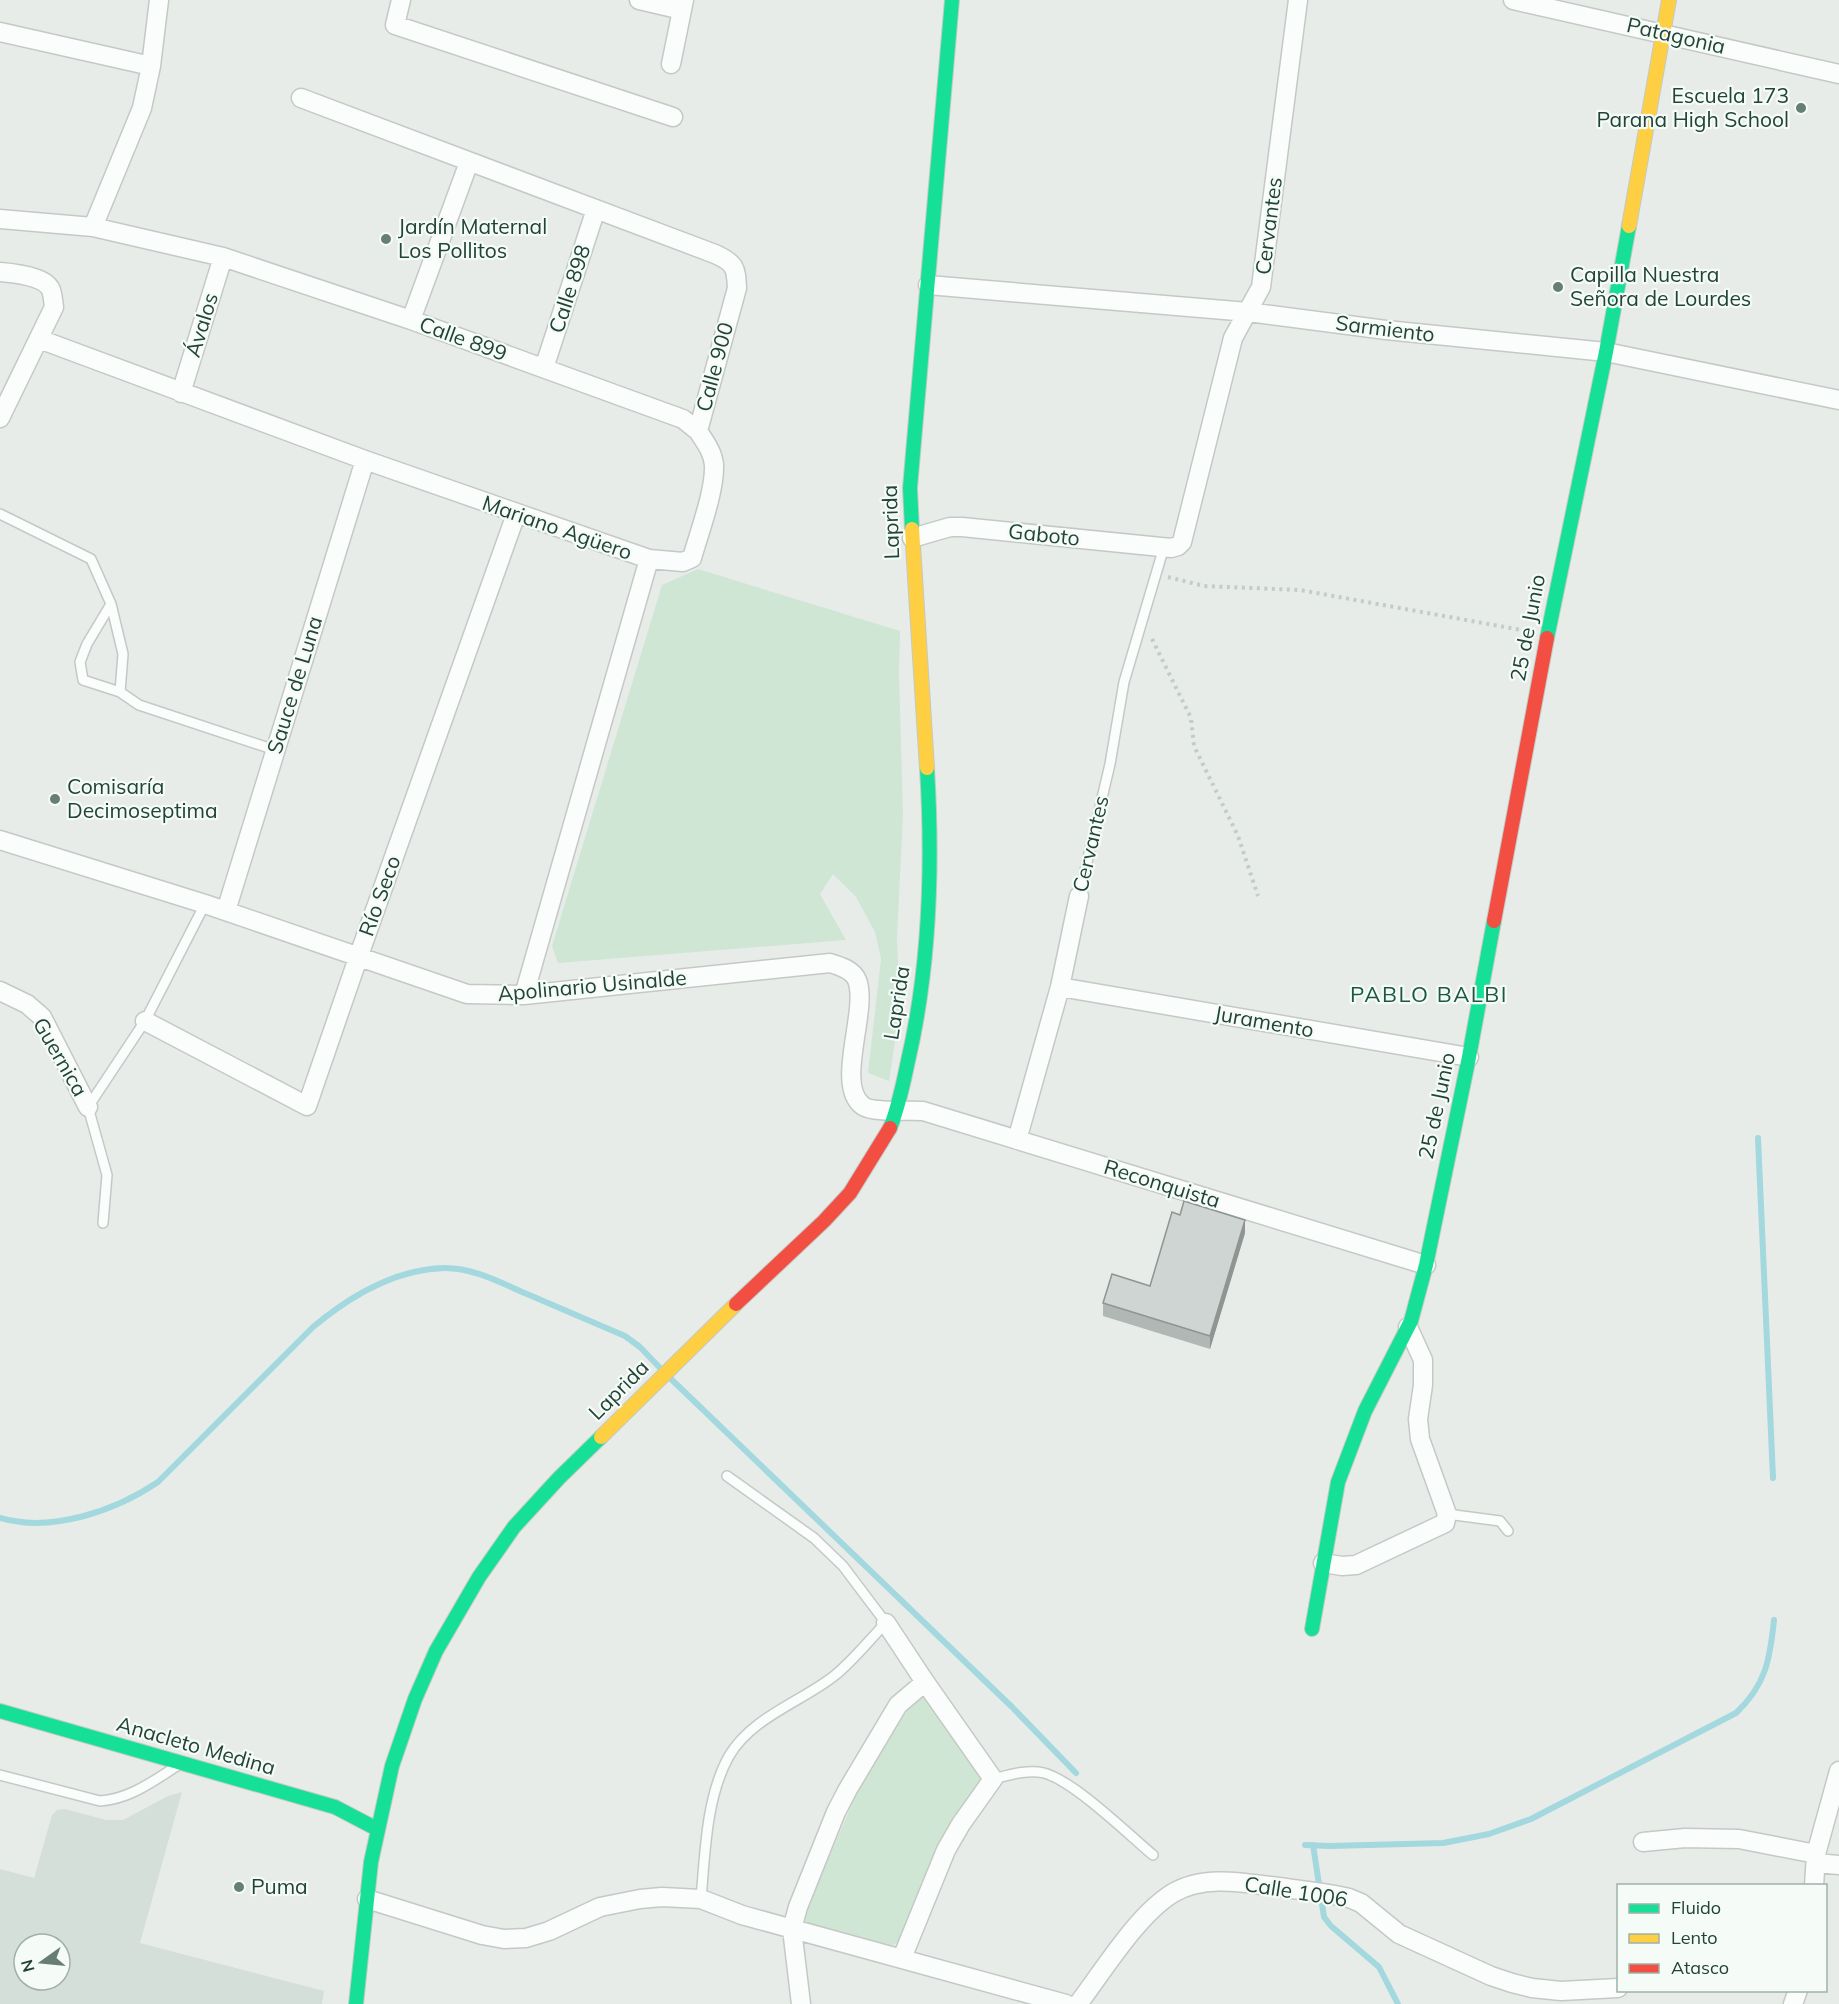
<svg xmlns="http://www.w3.org/2000/svg" width="1839" height="2004" font-family="Mulish,sans-serif">
  <rect width="100%" height="100%" fill="#e7ece9"/>
  <path fill="#d4dfd9" fill-rule="evenodd" d="M182 1792 140 1943 324 1991 322 2004H0V1869L34 1878 52 1815 57 1810 65 1809 106 1820H123L168 1796ZM24 1944H60V1980H24Z"/>
  <path fill="#cfe6d4" d="M698 569 900 631 899 672 903 815 897 938 900 1009 889 1081 868 1073 881 959 875 932 856 897 833 874 820 894 846 940 558 963 552 946 662 585Z
    M920 1695 926 1697 982 1774 980 1784 901 1941 893 1945 888 1946 803 1924V1918L861 1783 877 1755 916 1697Z"/>
  <g fill="none" stroke-linecap="round" stroke-linejoin="round">
    <path stroke="#a3d8de" stroke-width="6" d="M1758 1138 1773 1478
      M669 1377 1012 1707 1076 1773
      M0 1518C51 1533 115 1511 158 1482L313 1327C350 1296 395 1269 445 1268 474 1268 501 1283 527 1294 560 1308 592 1322 625 1336L640 1347 662 1370
      M1305 1845 1330 1846 1443 1843 1489 1834 1531 1819 1736 1713C1766 1685 1770 1659 1774 1620
      M1313 1845 1324 1917 1331 1926 1379 1967 1398 2004"/>
    <defs>
      <path id="lane" d="M0 514 91 559 111 604 123 654 120 692
        M111 604 87 644 80 662 83 680 120 692 139 705 275 750
        M1079 896 1110 764 1124 682 1164 547
        M103 1223 107 1175 88 1107 145 1021 205 904
        M1447 1514 1500 1521 1508 1531
        M0 1775 100 1801C130 1799 153 1781 177 1766
        M993 1779C1009 1775 1028 1769 1044 1773 1074 1781 1128 1834 1153 1855
        M701 1899C705 1854 706 1797 729 1756 752 1717 801 1702 834 1676 853 1661 869 1640 886 1623L843 1566 814 1538 727 1476"/>
      <path id="street" d="M401 0 395 25 673 117
        M639 0 682 10 684 0
        M1513 0 1839 74
        M0 32 151 66
        M671 64 682 10
        M0 219 93 227 223 257 411 320 683 419 698 431
        M93 227 142 108 151 66 159 0
        M0 272C13 273 43 276 50 288 53 293 53 301 54 307L0 418
        M928 285 1248 312 1386 330 1606 352 1839 400
        M411 320 469 162
        M39 339 365 460 649 559 683 562 692 558C699 533 715 491 714 465 713 452 705 442 698 431L737 288C736 267 735 263 715 254L301 98
        M544 368 596 209
        M181 393 223 257
        M912 538 950 527H962L1171 548 1178 546 1182 542 1233 338 1261 287 1298 0
        M0 840 205 904 467 994 524 995 830 963C840 966 853 970 857 980 869 1010 834 1085 863 1106 873 1113 909 1110 923 1111L1426 1265
        M226 911 365 460
        M1060 987 1469 1057
        M0 991 27 1004 42 1017 88 1107
        M524 995 649 559
        M145 1021 307 1106 358 958 516 514
        M1017 1140 1060 987 1079 896
        M1323 1563 1342 1566 1356 1565 1445 1523 1447 1514 1420 1439 1418 1419 1423 1385V1360L1408 1327
        M886 1623 925 1682 993 1779 961 1824 946 1850 902 1958
        M1643 1842 1685 1838 1739 1839 1816 1854
        M1817 1863 1839 1865
        M1814 1886 1816 1854 1839 1771
        M367 1899 482 1935 504 1939 526 1938 549 1931 600 1907 640 1899 662 1897 701 1899 742 1915 1066 2004
        M801 2004 792 1929 798 1907 836 1812 848 1789 898 1705 925 1682
        M1078 2004C1104 1970 1137 1915 1173 1893 1206 1873 1250 1884 1286 1888 1307 1891 1328 1893 1349 1898L1361 1903 1399 1934 1491 1976 1512 1983 1532 1988 1561 1991 1618 1988
        M1793 2004 1798 1990"/>
      <path id="fast" d="M912 529 910 488 952 0
        M1547 638 1606 352 1629 226
        M890 1128C899 1106 903 1084 908 1061 930 966 933 866 927 768
        M1312 1629 1338 1482 1365 1411 1411 1321 1426 1265 1469 1057 1494 921
        M0 1711 335 1807 377 1829
        M356 2004 371 1862 392 1766 415 1699 436 1651 479 1577 514 1527 559 1478 601 1437"/>
      <path id="slow" d="M1629 226 1669 0
        M912 529 927 768
        M601 1437 736 1304"/>
      <path id="jam" d="M1494 921 1547 638
        M736 1304 824 1221 850 1193 890 1128"/>
    </defs>
    <use href="#lane" stroke="#c4c9c6" stroke-width="12"/>
    <use href="#street" stroke="#c4c9c6" stroke-width="21"/>
    <use href="#fast" stroke="#c2cac6" stroke-width="16"/>
    <use href="#slow" stroke="#c2cac6" stroke-width="16"/>
    <use href="#jam" stroke="#c2cac6" stroke-width="16"/>
    <path stroke="#c2ccc8" stroke-width="4" stroke-dasharray="3 4.5" stroke-linecap="butt" d="M1168 577 1204 586 1300 590 1527 631
      M1152 639 1191 718 1194 746 1238 836 1258 896"/>
    <use href="#lane" stroke="#fbfcfc" stroke-width="9"/>
    <use href="#street" stroke="#fbfcfc" stroke-width="18"/>
    <use href="#fast" stroke="#16e098" stroke-width="14"/>
    <use href="#slow" stroke="#ffcf43" stroke-width="14"/>
    <use href="#jam" stroke="#f24e42" stroke-width="14"/>
  </g>
  <path fill="#b1b7b5" d="M1245 1233 1210 1349 1103 1316V1303L1150 1286Z"/>
  <path fill="#909593" d="M1245 1220V1233L1210 1349V1336Z"/>
  <path fill="#ced5d2" stroke="#909593" stroke-width="1.5" d="M1184 1201 1245 1220 1210 1336 1103 1303 1112 1274 1150 1286 1172 1212 1180 1215Z"/>
  <g fill="#667e76" stroke="#f5fbf7" stroke-width="2">
    <circle cx="1801" cy="108" r="6"/>
    <circle cx="386" cy="239" r="6"/>
    <circle cx="1558" cy="287" r="6"/>
    <circle cx="55" cy="799" r="6"/>
    <circle cx="239" cy="1887" r="6"/>
  </g>
  <g text-anchor="middle" stroke-width="4.5" stroke-linejoin="round" paint-order="stroke">
    <g font-size="21" fill="#214338" stroke="#f5fbf7">
      <text transform="translate(1676 36) rotate(13)" y="7">Patagonia</text>
      <text transform="translate(1269 226) rotate(-83)" y="7">Cervantes</text>
      <text transform="translate(570 289) rotate(-72)" y="7">Calle 898</text>
      <text transform="translate(202 325) rotate(-73)" y="7">Ávalos</text>
      <text transform="translate(1385 329) rotate(7)" y="7">Sarmiento</text>
      <text transform="translate(463 339) rotate(20)" y="7">Calle 899</text>
      <text transform="translate(715 367) rotate(-75)" y="7">Calle 900</text>
      <text transform="translate(891 522) rotate(-92)" y="7">Laprida</text>
      <text transform="translate(557 528) rotate(19)" y="7">Mariano Agüero</text>
      <text transform="translate(1044 535) rotate(6)" y="7">Gaboto</text>
      <text transform="translate(1528 628) rotate(-79)" y="7">25 de Junio</text>
      <text transform="translate(295 685) rotate(-73)" y="7">Sauce de Luna</text>
      <text transform="translate(1091 844) rotate(-77)" y="7">Cervantes</text>
      <text transform="translate(380 896) rotate(-70)" y="7">Río Seco</text>
      <text transform="translate(592 986) rotate(-5)" y="7">Apolinario Usinalde</text>
      <text transform="translate(897 1003) rotate(-81)" y="7">Laprida</text>
      <text transform="translate(1264 1022) rotate(10)" y="7">Juramento</text>
      <text transform="translate(60 1057) rotate(60)" y="7">Guernica</text>
      <text transform="translate(1437 1106) rotate(-78)" y="7">25 de Junio</text>
      <text transform="translate(1162 1184) rotate(17)" y="7">Reconquista</text>
      <text transform="translate(619 1390) rotate(-45)" y="7">Laprida</text>
      <text transform="translate(196 1746) rotate(16)" y="7">Anacleto Medina</text>
      <text transform="translate(1296 1892) rotate(9)" y="7">Calle 1006</text>
    </g>
    <g font-size="21" fill="#214338" stroke="#f5fbf7" text-anchor="start">
      <text x="1789" y="103" text-anchor="end">Escuela 173<tspan x="1789" dy="24">Parana High School</tspan></text>
      <text x="398" y="234">Jardín Maternal<tspan x="398" dy="24">Los Pollitos</tspan></text>
      <text x="1570" y="282">Capilla Nuestra<tspan x="1570" dy="24">Señora de Lourdes</tspan></text>
      <text x="67" y="794">Comisaría<tspan x="67" dy="24">Decimoseptima</tspan></text>
      <text x="251" y="1894">Puma</text>
    </g>
    <g font-size="22" letter-spacing="1.5" fill="#1a5745" stroke="#f5fbf7">
      <text x="1429" y="1002">PABLO BALBI</text>
    </g>
  </g>
  <rect x="1617" y="1884" width="210" height="108" fill="#f5fbf7" stroke="#a0b1ab" stroke-width="1.5"/>
  <rect x="1629" y="1904" width="30" height="9" fill="#16e098" stroke="#a0b1ab" stroke-width="1.5"/>
  <text x="1671" y="1914" font-size="18" fill="#214338">Fluido</text>
  <rect x="1629" y="1934" width="30" height="9" fill="#ffcf43" stroke="#a0b1ab" stroke-width="1.5"/>
  <text x="1671" y="1944" font-size="18" fill="#214338">Lento</text>
  <rect x="1629" y="1964" width="30" height="9" fill="#f24e42" stroke="#a0b1ab" stroke-width="1.5"/>
  <text x="1671" y="1974" font-size="18" fill="#214338">Atasco</text>
  <g transform="translate(42 1962) rotate(255)"><circle r="28" fill="#f5fbf7" stroke="#a0b1ab" stroke-width="1.5"/>
  <path d="M0-4.5L10 22L0 15L-10 22Z" fill="#667e76"/>
  <text y="-9" font-size="16" font-weight="bold" text-anchor="middle" fill="#214338">N</text>
  </g>
</svg>
